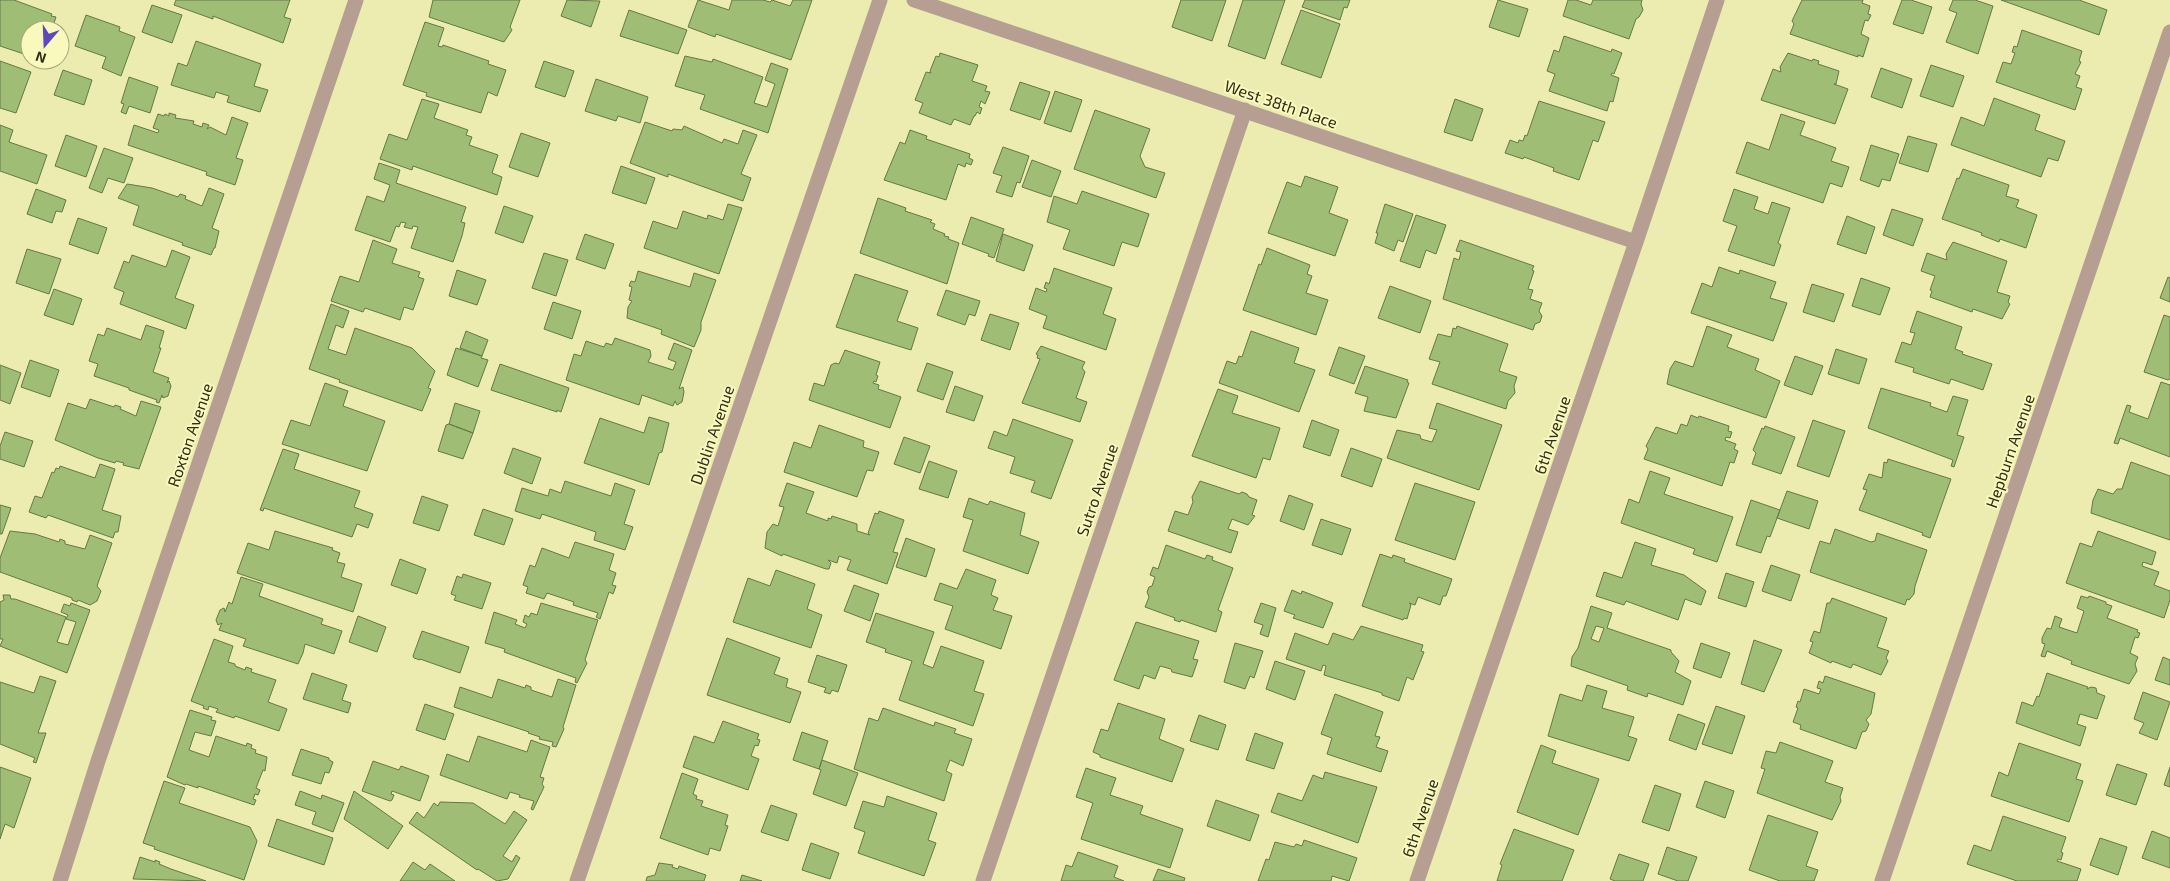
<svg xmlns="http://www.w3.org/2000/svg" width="2170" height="881" font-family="'Exo 2',sans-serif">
  <rect width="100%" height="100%" fill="#ecebb0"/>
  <path fill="#a0bd75" stroke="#657847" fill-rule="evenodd" d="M0 0H14L52 14 51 16 56 17 53 26 48 24 43 30H30V56L0 46Z
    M176 0H290L284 17 291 19 283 43 213 16V19L174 5Z
    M433 0H520L510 27 512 30 504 42 429 17Z
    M567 0 600 1 591 27 561 16Z
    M698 0 729 10 732 0H763L770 2 772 0 790 6 793 0H812L791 60 716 34 715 37 688 27Z
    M1181 0H1226L1212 41 1172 27Z
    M1243 0H1285L1265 59 1228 46Z
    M1305 0H1350L1347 8 1344 7 1340 20 1302 7Z
    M1498 0 1528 9 1519 37 1489 27Z
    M1568 0H1576L1591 5 1593 0H1642L1641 4 1643 10 1639 17 1636 19 1629 39 1563 16Z
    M1802 0H1863L1862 3 1870 6 1868 14 1871 15 1868 21 1865 20 1861 34 1869 38 1863 57 1858 55V57L1790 34 1794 24 1792 21Z
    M1902 0H1911L1932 7 1923 34 1893 24Z
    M1953 0H1975L1993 6 1978 54 1946 42 1957 13 1949 10Z
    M2001 0H2079L2107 10 2099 35Z
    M152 5 182 15 172 43 142 32Z
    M629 10 687 30 678 54 620 36Z
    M1301 10 1340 24 1321 78 1281 64Z
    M86 15 120 27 119 31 135 37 121 76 102 68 106 57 75 46Z
    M425 22 444 28 438 46 442 47 443 45 489 61 488 64 506 70 497 96 488 92 481 113 426 96 427 93 403 85Z
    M2022 30 2082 51 2079 61 2081 62 2075 74 2080 76 2076 87 2082 89 2075 110 1996 82 2003 62 2011 64 2015 53 2012 52 2014 46 2017 47Z
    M1564 36 1611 52 1612 49 1622 53 1614 74 1612 73 1611 75 1619 78 1613 102 1610 101 1607 111 1549 91 1555 74 1547 71 1554 50 1559 52Z
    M196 41 261 64 254 86 268 90 260 112 227 102 229 96 216 92 214 98 171 85 178 63 187 66Z
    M940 53 978 65 972 81 987 86 985 91 990 92 985 104 981 101 979 107 982 108 980 114 977 112 975 116H974L970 125 954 119 951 125 919 113 923 103 915 100 926 72 931 73 930 71 936 56 939 57Z
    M1788 53 1812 61 1813 59 1819 61 1818 64 1839 71 1836 84H1834L1848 89 1835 124 1761 100 1773 69 1781 72 1780 67Z
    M685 56 712 62 713 59 763 77 754 103 767 107 775 84 765 80 771 63 788 69 768 133 700 109 705 95 675 86Z
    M0 61 31 72 16 113 0 108Z
    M544 61 574 71 565 97 535 87Z
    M1931 65 1964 76 1953 107 1920 96Z
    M1881 68 1912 79 1902 108 1871 97Z
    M63 70 92 80 84 105 54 95Z
    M129 77 158 87 150 113 129 106 126 114 121 112 124 104 121 103Z
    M596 79 648 97 640 123 618 116 616 121 585 111Z
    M1020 82 1050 92 1040 120 1010 110Z
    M1055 91 1082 100 1071 132 1044 123Z
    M1994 98 2040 115 2035 130 2065 141 2058 161 2048 158 2041 177 1951 145 1961 117 1984 126Z
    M422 99 439 104 434 118 468 130 466 135 472 137 469 145 498 155 492 173 502 177 497 195 413 166 412 170 380 159 389 134 407 140Z
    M1455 99 1483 109 1472 141 1444 132Z
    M1539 101 1605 122 1598 142 1593 140 1579 180 1553 171 1554 168 1524 157 1523 159 1505 153 1510 140 1518 143 1519 140 1523 141 1525 135 1527 136Z
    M1095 110 1150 129 1140 156 1145 167 1165 173 1156 198 1074 169Z
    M169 113 176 115 175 118 194 121 193 124 202 127 203 123 209 125 207 129 210 127 226 135 232 117 248 123 236 158 243 160 235 185 206 175 207 172 128 145 134 125 158 133 159 130 153 128 158 114 164 116 165 114 169 116Z
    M1781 114 1805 122 1800 135 1836 148 1831 161 1849 167 1842 187 1830 183 1823 203 1736 173 1747 142 1769 150Z
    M645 122 672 131 673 129 682 130 684 126 722 143 724 139 738 144 743 130 757 135 741 174 751 178 743 201 668 174V177L630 163Z
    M0 125 13 130 9 142 47 155 37 184 0 171Z
    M910 130 927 136 926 139 970 154 969 158 973 160 971 165 966 163 965 167 958 164 946 200 884 180 900 142 905 144Z
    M521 133 550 143 538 177 509 167Z
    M66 135 97 146 86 177 55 166Z
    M1908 136 1937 144 1928 172 1899 163Z
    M1871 145 1899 154 1890 181 1882 179 1879 187 1860 180Z
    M1003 147 1029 156 1020 183 1017 182 1012 197 996 192 1002 176 993 173Z
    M104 148 133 158 124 183 108 178 102 193 89 188Z
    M1032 160 1061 171 1051 197 1022 187Z
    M379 163 400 170 396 183 466 207 461 222 465 223 462 236 453 262 411 248 418 227 413 226 412 229 404 227 406 223 401 222 399 227 396 226 390 242 355 230 367 196 384 202 390 185 374 179Z
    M621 166 655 178 646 204 612 193Z
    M1963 169 2009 185 2006 196 2019 200 2016 207 2037 215 2026 248 2000 239 1999 242 1981 235 1982 233 1942 219 1957 178 1959 179Z
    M1305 176 1338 187 1329 213 1348 220 1335 256 1268 233 1287 182 1301 187Z
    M127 184 152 188 178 197 180 194 186 196 185 199 202 206 209 188 224 194 212 228 219 231 215 248H214L211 255 182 245 183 243 133 225 139 206 118 198Z
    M36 189 66 200 62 212 56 211 52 223 27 214Z
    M1734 189 1758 197 1754 209 1768 214 1772 202 1790 208 1778 243 1781 245 1774 266 1728 251 1737 226 1723 221Z
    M1082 191 1149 214 1138 247 1122 242 1114 266 1063 249 1070 230 1047 222 1054 196 1077 204Z
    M878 198 906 208 905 211 932 220 930 222 935 224 933 229 945 234 944 236 949 237 948 239 959 243 947 284 860 253Z
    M728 204 742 208 719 274 644 248 653 221 677 229 683 211 707 219 708 215 723 220Z
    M1385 204 1413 214 1403 242 1398 240 1394 251 1375 243 1378 233H1376Z
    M504 206 533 216 523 243 495 233Z
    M1892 209 1923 219 1913 246 1883 235Z
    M1416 215 1446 225 1436 254 1426 250 1420 268 1400 261Z
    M1847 216 1875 227 1866 254 1837 244Z
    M971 217 1004 229 994 258 988 256 989 254 962 244Z
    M78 218 107 228 98 254 69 244Z
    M585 234 614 244 605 269 576 259Z
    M1003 234 1033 245 1024 271 996 261Z
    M373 240 397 249 392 263 420 272 418 277 424 279 413 310 404 307 400 320 365 308 363 312 331 301 340 276 359 282Z
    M1460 240 1534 266 1532 270 1534 271 1528 289 1533 290 1530 299 1542 303 1539 311 1542 316 1540 322 1535 324 1533 330 1443 299 1454 258 1459 260 1461 252 1456 251Z
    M1953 242 2007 261 1997 292 2010 296 2008 302 2010 304 2002 319 1973 309 1972 312 1930 297 1932 291 1930 290 1935 276 1921 271 1927 253 1947 260 1946 254Z
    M1267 248 1310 265 1307 274 1312 276 1306 293 1328 300 1316 335 1243 310 1259 264 1261 265Z
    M27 249 61 259 49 294 16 283Z
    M172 250 190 257 175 298 194 305 186 329 120 304 124 292 114 288 124 261 129 263 132 255 166 267Z
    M544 253 568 260 556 296 532 288Z
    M1719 267 1739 274 1740 270 1776 282 1770 298 1787 303 1773 341 1691 313 1702 283 1712 287Z
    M1054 268 1112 288 1103 314 1116 319 1106 350 1043 328 1047 316 1029 309 1036 288 1046 292 1047 289 1044 288 1046 282 1049 284Z
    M457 270 486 280 477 305 449 296Z
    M638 271 690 287 694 273 716 280 701 322V330L694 347 661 334 662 330 627 318 628 307 632 301 629 300 632 287 629 286 631 281 635 282Z
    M855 274 908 291 897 321 918 328 911 350 836 327Z
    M2168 277 2170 278V302L2160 298Z
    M1861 278 1890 288 1880 315 1852 306Z
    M1812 284 1844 294 1834 322 1803 312Z
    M1390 286 1431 301 1420 333 1378 318Z
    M54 289 82 299 73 325 44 315Z
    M946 290 980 301 975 316 969 314 965 325 937 315Z
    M553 302 581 311 572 339 544 329Z
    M331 304 349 311 343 328 336 325 328 349 346 355 355 328 412 348 435 371 428 388 431 389 422 411 339 382 340 380 309 369Z
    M1917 311 1962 327 1955 349 1963 352 1962 354 1992 364 1983 390 1951 379 1949 384 1913 372 1914 368 1895 362 1902 342 1911 345 1915 333 1910 332Z
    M990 314 1019 323 1010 350 981 340Z
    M2164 315 2170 317V379L2168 380 2144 372Z
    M146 325 164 331 159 348H161L153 372 169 378 167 383 169 381 171 386 168 396 163 398 162 395 159 403 156 402 157 400 129 390V388L94 376 98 364 89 361 98 334 104 336 107 328 141 340Z
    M1457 326 1508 344 1499 371 1517 377 1514 386 1515 393 1508 401 1506 409 1432 384 1440 362 1429 359 1438 334 1451 337 1453 328 1456 329Z
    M1707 326 1732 335 1727 347 1759 359 1755 370 1780 381 1766 418 1667 384 1670 369 1675 361 1693 367Z
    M466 331 488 340 482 356 460 348Z
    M1251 331 1299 348 1294 363 1315 370 1299 412 1219 383 1227 361 1236 364 1239 356 1242 357Z
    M615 338 650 350 651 356 648 362 673 370 676 362 668 359 674 343 692 350 679 389 683 387 684 392 682 402 677 405 675 401 673 406 642 395 639 405 566 380 574 354 581 356 586 341 604 347 606 343 612 345Z
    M1041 346 1085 362 1082 368 1085 372 1076 398 1087 402 1080 422 1022 403 1040 359 1037 358 1038 355 1036 354Z
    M1339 347 1365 356 1354 384 1329 375Z
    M456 348 482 356 481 358 488 360 478 387 447 375Z
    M1836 349 1867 359 1859 384 1828 374Z
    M845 350 880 362 876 375 878 376 876 382 874 381 873 383 879 385 878 389 901 397 890 428 809 400 814 383 824 386 831 365 835 363 839 364Z
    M1795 356 1823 366 1812 395 1784 385Z
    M30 360 59 370 50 397 21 387Z
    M927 363 953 372 943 400 917 391Z
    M500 364 569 388 561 412 557 410V412L491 390Z
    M0 365 21 373 10 404 0 400Z
    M1365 366 1408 380 1407 382 1409 383 1396 418 1364 411 1368 397 1355 393Z
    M2161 382 2170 385V457L2120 438 2118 444 2114 443 2127 405 2131 406 2129 412 2148 419Z
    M325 383 348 391 343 406 385 421 367 471 282 444 291 420 310 426Z
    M955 386 983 396 974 421 946 412Z
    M1881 388 1931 403 1930 406 1947 412 1953 396 1968 400 1957 435 1964 437 1954 467 1951 466 1953 460 1868 428Z
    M1218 389 1238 396 1232 413 1280 428 1270 460 1263 458 1256 478 1192 456Z
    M90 399 114 407 115 405 121 407 120 409 136 416 141 401 161 407 139 469 123 465 124 463 116 461 115 463 98 458 55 440 68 403 86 409Z
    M455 403 480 411 473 433 449 424Z
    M1437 403 1502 425 1479 490 1387 458 1397 430 1420 435 1421 439 1432 442 1437 430 1429 428Z
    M1691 415 1698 418 1699 416 1729 426 1728 431 1732 432 1730 438 1726 437 1725 440 1736 444 1734 449 1738 451 1734 463 1730 462 1722 486 1644 459 1648 449 1646 446 1656 427 1677 434 1681 424 1687 426Z
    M649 417 669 423 662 452 659 453 649 485 584 463 600 418 644 433Z
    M1013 419 1073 440 1051 499 1031 492 1035 481 1010 473 1015 457 988 448 994 431 1007 436Z
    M1312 420 1339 430 1330 456 1303 447Z
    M1813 420 1845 431 1829 477 1797 466Z
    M449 424 473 433 463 459 438 451 446 425Z
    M819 425 864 441 863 447 879 452 873 471 867 470 857 497 784 472 794 442 811 448Z
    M1765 426 1795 437 1781 474 1752 464 1756 453 1753 450 1762 428 1764 429Z
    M5 432 33 441 24 467 0 459V446Z
    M904 437 930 446 920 473 894 464Z
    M513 448 541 458 532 484 504 473Z
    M1351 448 1382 459 1372 487 1341 476Z
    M283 449 299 454 294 469 360 491 354 507 373 514 368 528 357 524 352 537 264 508 263 511 260 510Z
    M1888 459 1951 479 1930 538 1922 535 1923 533 1859 510 1867 490 1863 489 1869 474 1882 478 1884 462 1887 463Z
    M929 461 957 471 948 498 919 489Z
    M2131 462 2170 476V540L2091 513 2093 500 2098 489 2113 494 2117 489H2122Z
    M100 464 115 469 102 510 121 516 118 532H115L113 538 48 515 46 518 29 512 35 496 42 498 52 472 54 473 56 468 59 469 60 466 95 478Z
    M1650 471 1670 478 1664 494 1733 517 1717 562 1693 554 1695 549 1621 523 1629 499 1639 503Z
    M565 481 611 496 615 483 635 490 624 524 633 527 625 550 594 540 596 532 542 514 540 519 515 511 522 488 548 496 550 489 561 493Z
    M1200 481 1239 494 1242 492 1247 494 1249 497 1257 500 1252 515 1255 516 1248 525 1232 519 1228 529 1238 532 1231 553 1168 531 1175 511 1188 515 1193 502 1192 497Z
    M787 483 814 492 806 513 828 521V518L831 519 832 516 857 524V531L870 535 868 533 875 513 878 514 879 511 904 520 893 552 898 553 887 584 847 570 851 560 839 556 837 563 828 560 831 563 829 569H826L783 554 782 556 765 548 767 532 773 524 778 526 784 507 779 506Z
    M1415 483 1475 502 1455 560 1395 540Z
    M1787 491 1818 501 1809 529 1777 518Z
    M1289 495 1313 504 1304 530 1280 521Z
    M422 496 448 505 439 531 413 523Z
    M969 498 988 505 990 501 1025 513 1020 535 1039 542 1028 574 963 551 973 520 963 517Z
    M1751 500 1780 510 1770 537 1767 536 1761 553 1736 545Z
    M0 505 11 508 2 534H0Z
    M483 509 513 519 504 545 474 535Z
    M1321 519 1351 529 1342 555 1312 545Z
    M1835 529 1871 542 1875 541 1877 533 1927 550 1915 586 1914 594 1909 600 1907 599 1905 605 1810 572 1820 541 1830 544Z
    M10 531 35 534 59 542 60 539 65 541V544L85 549 90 535 112 543 97 586 101 591 97 601 90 605 78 600 77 602 72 600V598L0 572V558Z
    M275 531 333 548 332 550 340 553 337 562 345 564 341 577 362 584 353 612 237 573 248 543 269 550Z
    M2098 531 2156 552 2152 565 2143 562 2142 566 2159 572 2154 585 2170 591V600L2164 618 2066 583 2080 543 2092 547Z
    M906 538 935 549 926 577 896 567Z
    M575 542 614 554 609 570 616 573 612 585 616 586 613 594 609 592 600 619 596 617 598 613 573 605 574 602 547 593 544 599 526 593 528 587 523 585 530 565 535 567 542 548 569 558Z
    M1635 542 1656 549 1651 565 1684 575 1706 591 1701 605 1685 599 1678 620 1626 601 1624 605 1596 596 1604 572 1622 578Z
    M1166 545 1205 559 1207 555 1213 557 1212 560 1233 568 1218 610 1222 612 1216 632 1181 620 1180 622 1174 620 1175 618 1145 607 1149 597 1147 592 1149 587 1152 586 1155 577 1150 575 1153 567 1158 569Z
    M1380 554 1392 558 1393 555 1405 559 1404 562 1452 579 1446 596H1443L1440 605 1418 597 1415 605 1409 603 1411 605 1407 619 1404 618 1403 620 1362 606Z
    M400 559 426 569 417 594 391 585Z
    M1771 565 1800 575 1791 601 1762 591Z
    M966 569 996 580 991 595 998 598 993 610 1012 616 1001 649 945 629 953 606 934 600 940 583 957 589Z
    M776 570 815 584 807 609 822 615 811 648 733 622 748 578 770 586Z
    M1726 573 1754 582 1746 607 1718 598Z
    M463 574 491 583 482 609 454 600 456 596 451 594 457 576 462 578Z
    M241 577 263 584 259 596 323 619 321 624 342 631 334 654 305 644 303 653 298 664 243 646 246 639 219 630 222 623 218 625 216 620 220 610 224 608 225 612 229 602 232 604Z
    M854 585 879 594 870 621 844 611Z
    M1292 590 1301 594 1302 591 1333 603 1323 628 1293 618 1295 615 1284 611Z
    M3 595H10L11 599H15L66 617 57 642 68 645 76 622 66 619 68 615 61 612 64 604 70 606 71 603 90 610 67 673 0 646 3 639H0V602L4 600Z
    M2081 596 2088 598 2089 596 2106 602V604L2112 606 2107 618 2138 630 2137 632 2140 633 2138 638 2135 637 2130 653 2138 657 2135 664 2137 671 2129 684 2071 664 2072 661 2047 651 2045 657 2041 656 2045 644 2042 643V638L2047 628 2051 629 2055 616 2062 619 2059 627 2077 633 2084 611 2077 608Z
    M1832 598 1887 618 1877 647 1889 651 1886 658 1888 661 1881 675 1853 664 1851 668 1832 661 1831 663 1809 653 1813 642 1810 641 1814 631 1820 633 1827 603H1830Z
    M541 603 598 620 585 660 587 663 577 683 575 682 576 678 504 652 505 649 485 643 494 612 517 620 515 624 525 628 527 624 523 622 525 615 529 617 531 613 537 615Z
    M1261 603 1276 608 1268 637 1260 634 1263 625 1254 622Z
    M1591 606 1612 613 1607 628 1671 650V652L1679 661 1675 672 1691 681 1683 705 1648 693 1647 697 1627 690 1628 686 1571 666 1572 657 1578 648ZM1596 626 1604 628 1599 642 1591 639Z
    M876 613 934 632 923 664 933 668 941 646 984 661 974 691 984 694 973 726 899 700 912 661 885 652 886 649 866 642Z
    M358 616 386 627 377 652 349 642Z
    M1136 622 1199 641 1193 659 1198 660 1192 677 1172 672 1171 669 1160 666 1155 679 1144 675 1139 689 1114 680Z
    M1361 626 1423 645 1421 651 1424 652 1413 680 1407 677 1399 701 1382 695V693L1324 675 1326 666 1323 665 1321 671 1286 659 1295 633 1328 645 1333 633 1353 640Z
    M422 631 469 647 460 673 420 659V660L414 658 413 656Z
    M727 638 780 658 774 674 788 679 786 687 801 692 790 723 707 695Z
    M214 639 233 646 228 662 235 664V666L245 670 246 667 252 669 251 672 276 680 268 702 287 709 279 731 235 716 234 718 216 712 218 709 209 706 208 710 203 708 204 706 191 701Z
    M1754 640 1782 650 1764 692 1741 684Z
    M1235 643 1263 651 1254 678 1250 676 1245 689 1224 682Z
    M1701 643 1730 653 1721 678 1693 668Z
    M817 655 847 665 838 692 832 690 830 694 824 692 826 688 808 682Z
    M2163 657 2170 660V685L2155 680Z
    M1275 661 1305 671 1295 700 1266 689Z
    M312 673 347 685 342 700 351 703 348 713 303 699Z
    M2047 673 2088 687 2087 689 2091 687 2096 688 2097 693 2105 696 2097 719 2080 714 2077 724 2086 727 2080 746 2016 723 2022 702 2033 706 2037 696 2039 697Z
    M40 676 56 681 38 733H46L36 763 33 762 35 758 0 744V682L34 693Z
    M1825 676 1875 693 1871 714 1866 720 1869 724 1866 731 1862 732 1856 749 1800 729 1801 725 1793 722 1798 708 1796 707 1798 701 1800 702 1804 689 1819 694 1821 689 1817 688 1819 681 1823 683Z
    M498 679 525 688 526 685 531 687V690L552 697 558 679 576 685 563 727 564 729 556 747 552 746 553 742 539 739 540 737 528 733 529 732 454 707 460 687 492 698Z
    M1587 685 1607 691 1602 708 1634 717 1628 736 1637 739 1629 761 1548 736 1560 694 1582 701Z
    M2143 692 2170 702 2157 740 2139 733 2144 723 2134 719Z
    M1335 694 1383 712 1375 736 1380 737 1376 747 1388 751 1381 772 1327 754 1332 738 1321 734Z
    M1118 703 1165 719 1159 739 1184 749 1172 782 1100 757V755L1093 752 1101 729 1108 731Z
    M425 704 454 714 445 740 416 730Z
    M1716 706 1745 716 1732 754 1702 744Z
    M883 708 934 726 935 722 956 729 954 733 972 739 963 766 950 760 946 771 952 774 944 801 854 769 869 718 878 721Z
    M190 710 212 717 211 720 216 721 211 736 195 732 189 750 209 757 216 736 246 746 247 743 252 745 251 748 256 750 255 753 267 757 265 771 263 770 256 788 260 790 258 795 255 794 253 799 256 800 254 805 198 786V788L186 784 185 785 167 777Z
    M1678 714 1705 724 1696 750 1669 740Z
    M1199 715 1226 725 1218 750 1190 741Z
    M723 721 759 734 757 739 760 740 758 746 755 745 751 756 759 759 748 790 683 767 694 736 714 743Z
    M802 732 828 741 819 769 793 760Z
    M1255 733 1283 743 1274 769 1246 760Z
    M478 736 527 752 531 740 550 747 540 777 544 778 542 784 544 787 533 810 531 809 534 801 519 797 520 795 510 792 507 799 440 775 447 754 469 762Z
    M1780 742 1833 761 1825 782 1843 788 1840 797 1841 801 1832 820 1757 793 1765 769 1761 768 1766 751 1776 753Z
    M2019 743 2081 764 2076 779 2083 781 2069 822 1991 796 1999 772 2008 776Z
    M1541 745 1556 751 1552 763 1599 779 1578 835 1517 812Z
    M301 749 329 758V760L333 762 329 773 325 772 321 784 292 775Z
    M822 760 858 773 846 806 813 794 821 770 819 769Z
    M373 761 399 770 401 766 429 776 420 801 392 791 391 794 394 795 392 800 390 801 362 791Z
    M2117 764 2147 774 2136 805 2106 795Z
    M0 767 31 778 14 828 5 824 0 839Z
    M2170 767V787L2164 785Z
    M1086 768 1116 778 1110 795 1143 806 1140 814 1183 829 1170 868 1081 839 1093 803 1076 797Z
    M1325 772 1377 787 1358 843 1271 812 1278 793 1302 801 1313 775 1323 779Z
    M682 773 698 779 693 794 697 796 696 799 703 801 701 806 728 815 725 825 728 826 720 851 710 848 708 855 660 838Z
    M164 781 185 788 179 803 250 827 257 841 244 880 154 849 155 847 143 843Z
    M1705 781 1734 791 1725 818 1696 807Z
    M1655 785 1681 794 1669 831 1642 822Z
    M300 791 321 799 322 795 344 803 333 832 312 824 316 812 295 805Z
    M354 791 403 826 388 849 344 819Z
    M887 796 937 813 928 840 936 843 924 876 858 853 865 832 854 828 863 801 884 807Z
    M1216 800 1259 815 1250 841 1207 826Z
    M440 802 473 803 505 824 514 811 527 820 503 856 512 862 516 855 520 858 508 879 497 881 478 869 477 870 409 823 417 812 424 818 434 803 438 806Z
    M771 805 797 814 788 841 761 832Z
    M1768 815 1818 832 1806 866 1818 870 1814 881H1780L1749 870Z
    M2003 816 2066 837 2061 852 2063 853 2061 860 2058 859 2057 861 2081 869 2077 881H2017L1967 864 1974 845 1991 851Z
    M277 819 333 838 324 865 268 846Z
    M1514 829 1574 850 1562 881H1497L1502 865 1500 864Z
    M2152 831 2170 838V868L2142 858Z
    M2100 838 2127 847 2118 875 2090 865Z
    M1304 840 1357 858 1349 881 1332 876 1331 881H1258L1266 859 1269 860 1275 842 1294 847 1296 844 1302 846Z
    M811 843 839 853 830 879 802 870Z
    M1667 847 1697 857 1688 881H1678L1658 874Z
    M1078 852 1118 866 1114 877 1124 881H1061L1066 865 1072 867Z
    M1619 854 1649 864 1643 881H1615L1610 879Z
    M140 857 155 862V860L160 862 159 864 171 869 206 881 133 879Z
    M413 862 425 870 430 864 455 881H400Z
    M659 863 673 865 672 867 678 869 679 866 706 875 704 881H646L647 877 655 875Z
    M1158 869 1185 878 1184 881H1153Z
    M742 875 762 881H740Z"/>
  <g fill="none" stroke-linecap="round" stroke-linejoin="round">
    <path stroke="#b79e92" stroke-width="15" d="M914 0 1636 242
      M60 881 98 761 356 0
      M577 881 880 0
      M983 881 1245 110
      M1417 881 1636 242 1717 0
      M1882 881 2170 32"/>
  </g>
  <g text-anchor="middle" stroke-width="4" stroke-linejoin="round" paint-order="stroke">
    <g font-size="16" fill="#2f2e17" stroke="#f9f8bd">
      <text transform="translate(1281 104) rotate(19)" y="6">West 38th Place</text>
      <text transform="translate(190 435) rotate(-71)" y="6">Roxton Avenue</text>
      <text transform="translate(712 435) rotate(-71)" y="6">Dublin Avenue</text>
      <text transform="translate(1552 435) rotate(-71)" y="6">6th Avenue</text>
      <text transform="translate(2010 451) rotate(-71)" y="6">Hepburn Avenue</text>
      <text transform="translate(1097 490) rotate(-71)" y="6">Sutro Avenue</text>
      <text transform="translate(1420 818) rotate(-71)" y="6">6th Avenue</text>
    </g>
  </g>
  <g transform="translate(45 45) rotate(199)"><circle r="24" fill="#f9f8bd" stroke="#a8a77b"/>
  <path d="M0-4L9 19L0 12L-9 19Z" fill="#5e47c0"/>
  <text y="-8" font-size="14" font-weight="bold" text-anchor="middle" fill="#2f2e17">N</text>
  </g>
</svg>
